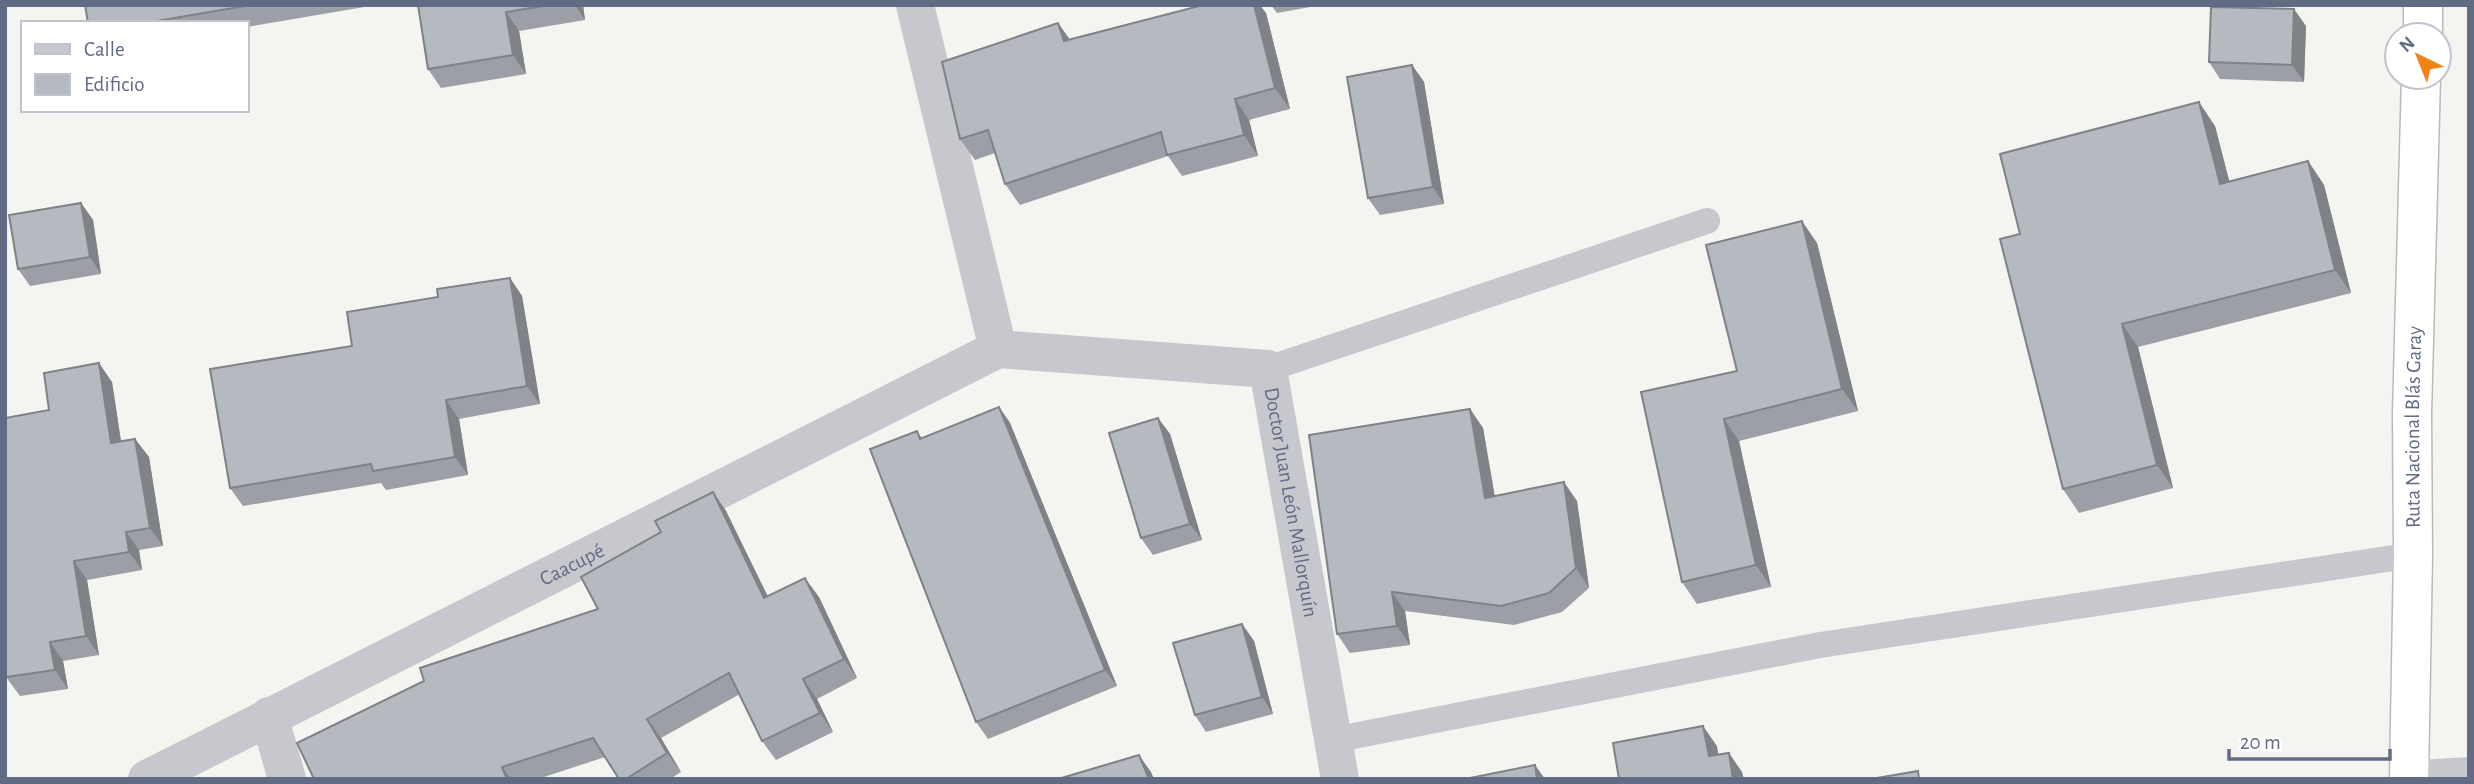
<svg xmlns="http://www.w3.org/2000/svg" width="2474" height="784" font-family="'Alegreya Sans',sans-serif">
  <rect width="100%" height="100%" fill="#f4f5f0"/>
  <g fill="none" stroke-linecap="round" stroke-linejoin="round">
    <defs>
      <g id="trunk">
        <path d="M2423 35V5"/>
        <path id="s3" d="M2409 779 2413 555 2412 414 2421 77"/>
      </g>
    </defs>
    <use href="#trunk" stroke="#b8babe" stroke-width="41"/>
    <path stroke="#c7c8cd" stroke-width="26" d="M1268 369 1707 221
      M1333 740 1820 645 2413 555"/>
    <g stroke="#c7c8cd" stroke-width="38">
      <path d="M915 5 998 349"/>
      <path id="s1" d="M998 349 1268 369 1340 779"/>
      <path d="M269 716 287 779"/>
      <path id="s2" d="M147 779 998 349"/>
      <path d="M2422 779 2469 776"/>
    </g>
    <use href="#trunk" stroke="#fff" stroke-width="38"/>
  </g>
  <path fill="#9c9fa5" d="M85 5H376L247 27V23H88Z
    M418 5H583L585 20 519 31 526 74 441 88 428 69Z
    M1271 5H1321L1277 13Z
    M1266 13 1290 109 1249 120 1258 156 1182 176 1168 156 1020 205 1005 184 995 153 975 160 960 139 1058 23 1070 40Z
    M2306 26 2304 82 2220 79 2209 62Z
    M1412 65 1424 82 1444 204 1380 215 1368 198Z
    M2215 126 2229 181 2308 161 2324 185 2351 293 2138 347 2173 488 2079 513 2063 489 2020 234Z
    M81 203 93 220 101 274 30 286 18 269Z
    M1817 243 1858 411 1739 441 1771 587 1697 604 1682 582 1641 392 1737 371Z
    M510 278 522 296 540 404 459 419 468 475 386 490 381 483 243 506 230 488 352 346 438 297Z
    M112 382 121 441 135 439 149 457 163 546 139 550 142 570 87 580 99 655 63 661 68 689 20 696 6 677 49 410Z
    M999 407 1010 423 1117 686 988 739 976 722 917 431 922 438Z
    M1470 409 1483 428 1495 496 1577 501 1589 588 1562 612 1514 625 1405 611 1410 645 1350 653 1337 634Z
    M1158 418 1170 434 1202 540 1153 555 1141 538Z
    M713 492 726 511 767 596 819 597 857 678 817 699 833 732 776 760 762 741 740 694 661 738 681 772 670 779H619L605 757 538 779H314L598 609 661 532Z
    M1242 624 1254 641 1273 714 1206 732 1195 715Z"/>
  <path fill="#7f8286" d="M575 5H583L585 20Z
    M1254 5H1260L1266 13 1290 109 1275 88Z
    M2294 9 2306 26 2304 82 2292 65Z
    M506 12 519 31 526 74 513 55Z
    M1058 23 1073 44 1064 41Z
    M1412 65 1424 82 1444 204 1433 187Z
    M1235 99 1249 120 1258 156 1244 135Z
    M2199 102 2215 126 2236 207 2220 184Z
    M2308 161 2324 185 2351 293 2335 270Z
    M81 203 93 220 101 274 90 257Z
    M1802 221 1817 243 1858 411 1842 389Z
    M510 278 522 296 540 404 527 386Z
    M2122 324 2138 347 2173 488 2157 465Z
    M99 363 112 382 124 462 111 443Z
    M446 400 459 419 468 475 455 457Z
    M999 407 1010 423 1117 686 1105 670Z
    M1470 409 1483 428 1498 518 1485 498Z
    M1158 418 1170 434 1202 540 1190 524Z
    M1724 419 1739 441 1771 587 1756 565Z
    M135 439 149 457 163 546 150 528Z
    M1564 482 1577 501 1589 588 1576 568Z
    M713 492 726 511 778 617 764 598Z
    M126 532 139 550 142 570 129 552Z
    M74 561 87 580 99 655 86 636Z
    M805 578 819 597 857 678 844 659Z
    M1392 592 1405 611 1410 645 1397 626Z
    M1242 624 1254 641 1273 714 1262 697Z
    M50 642 63 661 68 689 55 670Z
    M803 679 817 699 833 732 820 713Z
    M647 719 661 738 681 772 667 753Z
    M1703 726 1717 746 1722 776 1709 756Z
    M1729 753 1742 772 1744 779H1733Z
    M1139 755 1151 772 1154 779H1149Z
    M1535 765 1545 779H1537Z
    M502 767 511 779H507Z"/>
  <path fill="#b5b9c0" stroke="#7f8286" stroke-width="2" d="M85 5H251L145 23H88Z
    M418 5H549L506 12 513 55 428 69Z
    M1203 5H1254L1275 88 1235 99 1244 135 1167 155 1161 132 1005 184 988 130 960 139 942 62 1058 23 1064 41Z
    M2211 7 2294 9 2292 65 2209 62Z
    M1412 65 1433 187 1368 198 1347 77Z
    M2199 102 2220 184 2308 161 2335 270 2122 324 2157 465 2063 489 2000 239 2020 234 2000 154Z
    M81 203 90 257 18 269 9 215Z
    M1802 221 1842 389 1724 419 1756 565 1682 582 1641 392 1737 371 1706 245Z
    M510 278 527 386 446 400 455 457 373 471 371 464 230 488 210 369 352 346 347 312 438 297 437 289Z
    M99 363 111 443 135 439 150 528 126 532 129 552 74 561 86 636 50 642 55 670 6 677 5 671V418L49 410 44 373Z
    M999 407 1105 670 976 722 870 449 917 431 920 439Z
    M1470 409 1485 498 1564 482 1576 568 1549 593 1501 606 1392 592 1397 626 1337 634 1309 435Z
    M1158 418 1190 524 1141 538 1109 433Z
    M713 492 764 598 805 578 844 659 803 679 820 713 762 741 729 673 647 719 667 753 626 779H619L593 738 502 767 507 779H314L297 743 424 681 420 668 598 609 581 577 661 532 655 521Z
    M1242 624 1262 697 1195 715 1173 643Z
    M1703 726 1709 756 1729 753 1733 779H1619L1613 743Z
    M1139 755 1149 779H1058Z
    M1535 765 1537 779H1465Z
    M1918 771 1919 779H1871Z"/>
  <g text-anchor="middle" stroke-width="7" stroke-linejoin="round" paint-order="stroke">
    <g font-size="21" fill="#616b84" stroke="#fff">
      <text dy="7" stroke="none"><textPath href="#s3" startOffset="352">Ruta Nacional Blás Garay</textPath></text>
      <text dy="7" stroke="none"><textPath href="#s1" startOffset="406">Doctor Juan León Mallorquín</textPath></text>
      <text dy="7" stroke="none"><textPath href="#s2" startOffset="476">Caacupé</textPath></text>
    </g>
  </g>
  <rect width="2474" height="784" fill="none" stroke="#616b84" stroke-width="14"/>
  <rect x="21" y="21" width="228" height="91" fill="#ffffff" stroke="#c0c4ce" stroke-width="2"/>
  <rect x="35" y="44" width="35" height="10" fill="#c7c8cd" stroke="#c0c4ce" stroke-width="2"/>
  <text x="84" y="56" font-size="21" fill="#616b84">Calle</text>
  <rect x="35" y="74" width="35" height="21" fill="#b5b9c0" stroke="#c0c4ce" stroke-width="2"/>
  <text x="84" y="91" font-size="21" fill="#616b84">Edificio</text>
  <g transform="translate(2418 56) rotate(317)"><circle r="33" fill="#ffffff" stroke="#c0c4ce" stroke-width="2"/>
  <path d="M0-5L12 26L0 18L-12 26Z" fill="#f18214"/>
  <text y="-10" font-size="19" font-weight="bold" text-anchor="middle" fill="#616b84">N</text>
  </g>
  <path d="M2229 749v10h161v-10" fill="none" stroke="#616b84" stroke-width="3.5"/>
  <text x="2240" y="749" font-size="21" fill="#616b84" stroke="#ffffff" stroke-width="5" paint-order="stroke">20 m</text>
</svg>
